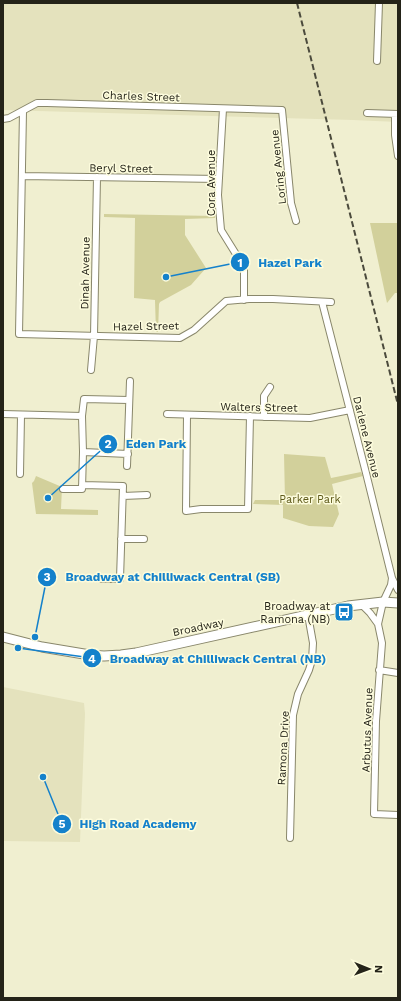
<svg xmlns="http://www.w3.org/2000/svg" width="401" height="1001" font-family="'Work Sans',sans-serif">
  <rect width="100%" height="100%" fill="#f0efd0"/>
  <path fill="#e4e2bd" d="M3 3H398V122L353 120 3 110Z
    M3 687 84 703 85 714 80 842 3 841Z"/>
  <path fill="#d2d09b" d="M104 214 215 216V218L185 219V235L206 268 191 285 160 302 159 304 158 332H156L155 301V300L134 298 135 218 104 217Z
    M370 223H398V293H395L387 303Z
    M284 454 325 457 331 478 361 472 363 476 332 484 339 514 333 527 309 526 283 518V505L253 504 255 500H285Z
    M36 476 62 487 61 509 98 510V515L36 514 32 483 34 481Z"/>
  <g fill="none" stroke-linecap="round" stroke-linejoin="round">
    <defs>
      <path id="street" d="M377 61 379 3
        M223 109 218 195 221 230 244 267V300
        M23 111 19 334 180 338 194 330 226 301 249 299H273L331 302
        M367 113 398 114
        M395 114V135L398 156
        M3 119 9 118 37 103H47L282 110 291 203 296 221
        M22 176 219 179
        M322 302 366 473 392 578 398 590
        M91 370 94 336 97 177
        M3 414 82 416
        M167 414 310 418 350 410
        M187 415 186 511 201 509H248L250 416
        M264 417V396L270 387
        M83 452 128 454
        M127 466 130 381
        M20 474 21 415
        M82 485 123 486 120 579H102
        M63 489H82L83 452 82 416 84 399 129 400
        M123 496 147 495
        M121 539H144
        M392 578 391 585 383 602 378 624 382 643 376 721 374 814 398 815
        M361 604 370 613 378 624
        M379 670 398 673
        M290 838 293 715 298 694 309 670 312 660 313 643 308 615"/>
      <path id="secondary" d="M3 637 42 647 90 655 104 656 121 655 136 653 348 606 383 602 398 603"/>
    </defs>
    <use href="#street" stroke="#89876b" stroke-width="8"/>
    <use href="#secondary" stroke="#89876b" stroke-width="11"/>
    <use href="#street" stroke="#fff" stroke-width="6"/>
    <use href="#secondary" stroke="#fff" stroke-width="9"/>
    <path stroke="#4b4a3c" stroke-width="2" stroke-dasharray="6 3" stroke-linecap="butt" d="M297 3 398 405"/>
  </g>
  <defs>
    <symbol id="bus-square" viewBox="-11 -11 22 22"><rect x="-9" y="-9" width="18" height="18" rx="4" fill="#1481cb" stroke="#fdfcdd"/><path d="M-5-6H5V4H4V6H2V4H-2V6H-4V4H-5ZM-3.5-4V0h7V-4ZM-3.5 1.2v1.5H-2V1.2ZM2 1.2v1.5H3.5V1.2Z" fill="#fff"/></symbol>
  </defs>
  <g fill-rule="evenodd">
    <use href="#bus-square" x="333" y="601" width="22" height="22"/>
  </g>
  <g text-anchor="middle" stroke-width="3" stroke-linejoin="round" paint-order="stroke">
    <g font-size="11" fill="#242318" stroke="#fdfcdd">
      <text transform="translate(141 96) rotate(2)" y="4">Charles Street</text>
      <text transform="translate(278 167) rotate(-96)" y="4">Loring Avenue</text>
      <text transform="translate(121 168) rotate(1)" y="4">Beryl Street</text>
      <text transform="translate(211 183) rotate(-90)" y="4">Cora Avenue</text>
      <text transform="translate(85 273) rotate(-89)" y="4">Dinah Avenue</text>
      <text transform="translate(146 326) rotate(-1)" y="4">Hazel Street</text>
      <text transform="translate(259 407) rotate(1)" y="4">Walters Street</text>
      <text transform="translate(367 437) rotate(76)" y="4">Darlene Avenue</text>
      <text transform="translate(198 627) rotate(-12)" y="4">Broadway</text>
      <text transform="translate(367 730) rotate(-88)" y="4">Arbutus Avenue</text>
      <text transform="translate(283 748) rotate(-87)" y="4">Ramona Drive</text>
    </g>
    <g font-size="11" fill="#5e5a1a" stroke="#fdfcdd">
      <text x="310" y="503">Parker Park</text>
    </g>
    <g font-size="11" fill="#242318" stroke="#fdfcdd" text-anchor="end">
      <text x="330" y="610">Broadway at<tspan x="330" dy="13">Ramona (NB)</tspan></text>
    </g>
  </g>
  <path fill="none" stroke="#1481cb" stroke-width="1.5" d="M166 277L240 262M48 498L108 444M35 637L47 577M18 648L92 658M43 777L62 824"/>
  <g fill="#1481cb" stroke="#fdfcdd" stroke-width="1.5">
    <circle cx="166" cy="277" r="4"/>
    <circle cx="48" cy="498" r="4"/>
    <circle cx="35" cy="637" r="4"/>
    <circle cx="18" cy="648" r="4"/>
    <circle cx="43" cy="777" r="4"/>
    <circle cx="240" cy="262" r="10"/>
    <circle cx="108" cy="444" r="10"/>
    <circle cx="47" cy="577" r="10"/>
    <circle cx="92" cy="658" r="10"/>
    <circle cx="62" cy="824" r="10"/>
  </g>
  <g font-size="12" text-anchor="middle" font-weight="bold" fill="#fff">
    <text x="240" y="267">1</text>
    <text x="108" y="448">2</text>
    <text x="47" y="581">3</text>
    <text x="92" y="663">4</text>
    <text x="62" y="828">5</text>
  </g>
  <g font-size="12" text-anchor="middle" font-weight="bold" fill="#1481cb" stroke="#fdfcdd" stroke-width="3" stroke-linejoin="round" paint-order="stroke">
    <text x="290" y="267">Hazel Park</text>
    <text x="156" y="448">Eden Park</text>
    <text x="173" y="581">Broadway at Chilliwack Central (SB)</text>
    <text x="218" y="663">Broadway at Chilliwack Central (NB)</text>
    <text x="138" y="828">High Road Academy</text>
  </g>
  <rect width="401" height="1001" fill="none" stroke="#242318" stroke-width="8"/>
  <g transform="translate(369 969) rotate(91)" stroke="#fdfcdd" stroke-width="3" paint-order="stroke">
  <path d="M0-3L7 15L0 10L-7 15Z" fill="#242318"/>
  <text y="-6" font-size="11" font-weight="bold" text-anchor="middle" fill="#242318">N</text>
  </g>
</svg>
